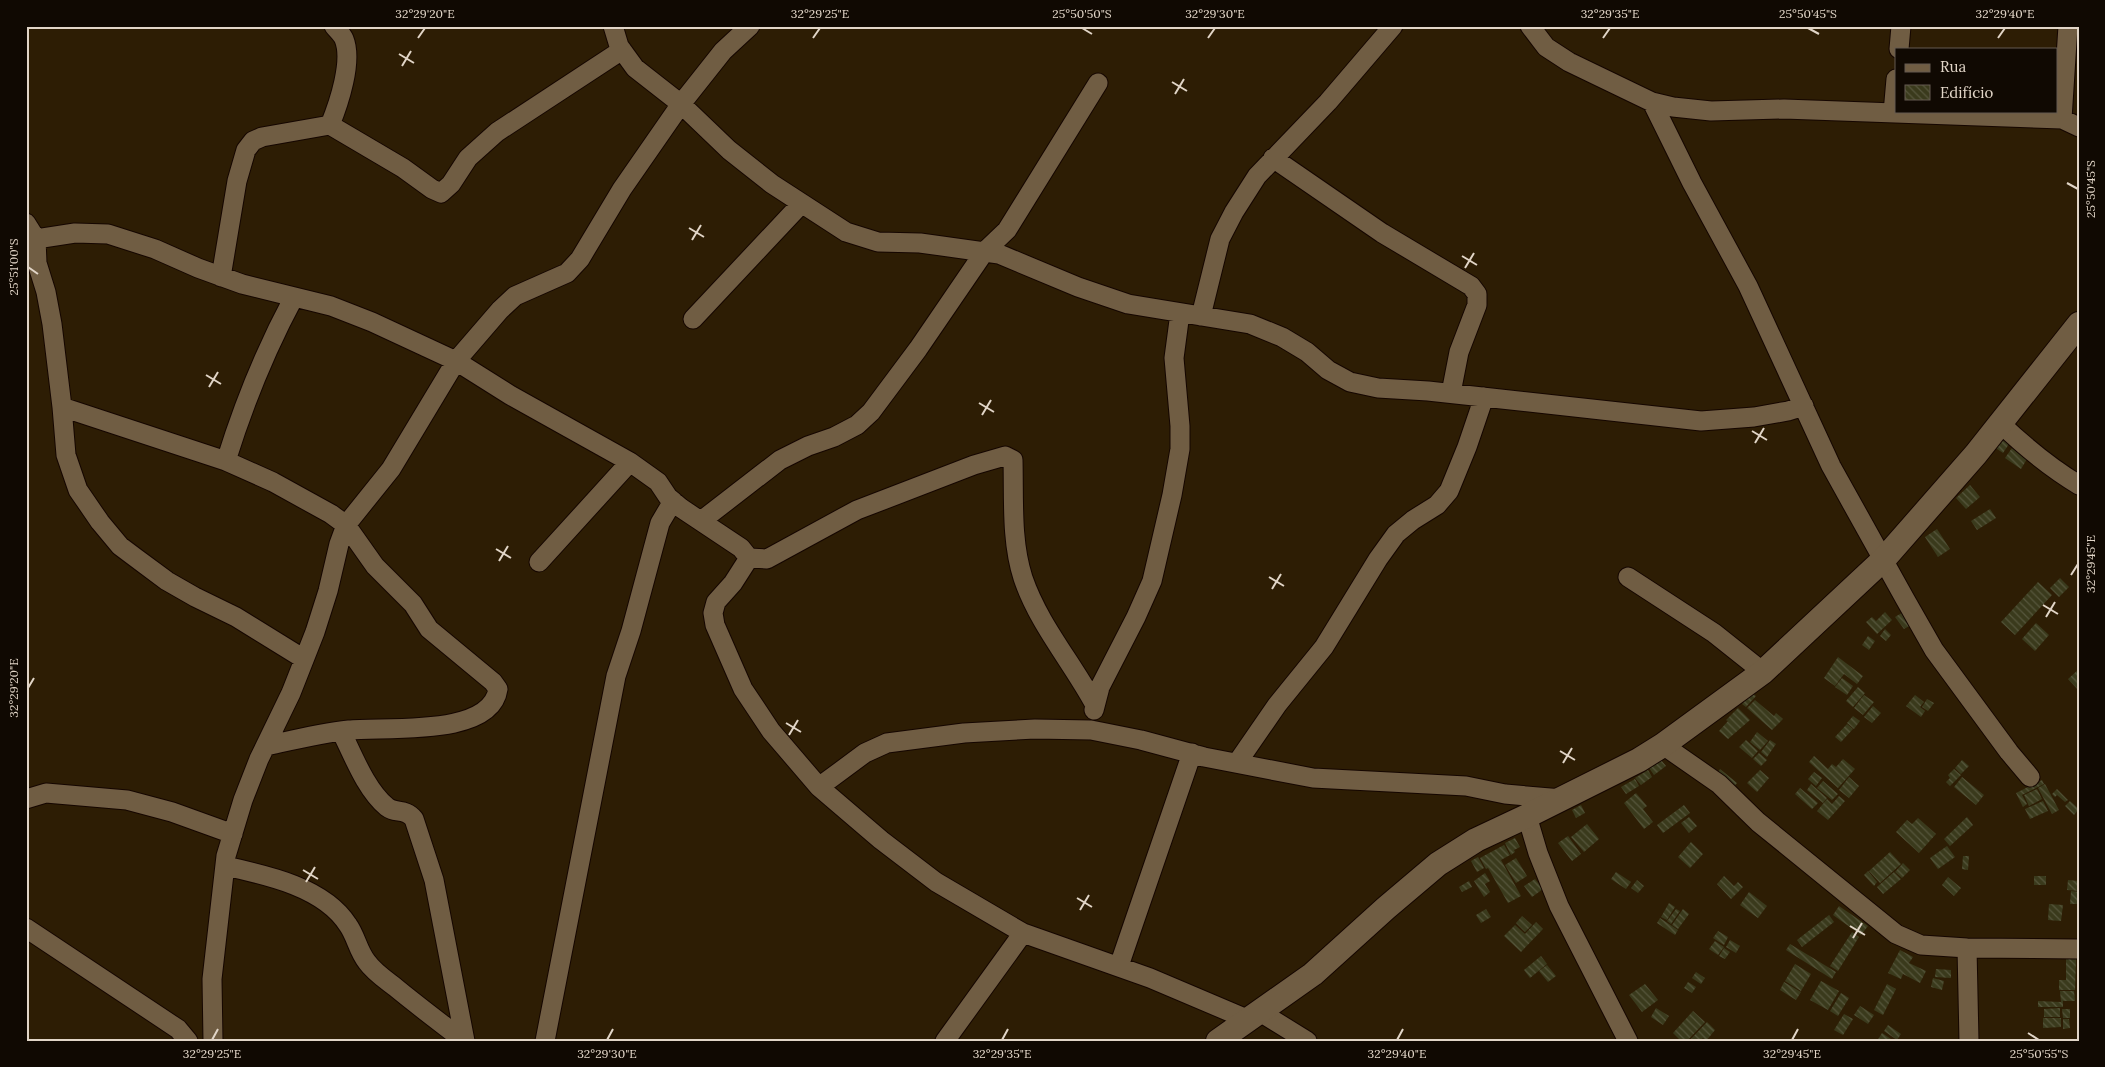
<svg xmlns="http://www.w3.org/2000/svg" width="2105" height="1067" font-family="Lora,serif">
  <defs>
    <pattern id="building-back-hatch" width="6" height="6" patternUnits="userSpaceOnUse" patternTransform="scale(1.25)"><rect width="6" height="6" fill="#3a3a1c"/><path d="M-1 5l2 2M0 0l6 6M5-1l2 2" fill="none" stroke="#56563c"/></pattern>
  </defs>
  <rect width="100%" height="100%" fill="#2d1d04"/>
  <path fill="url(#building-back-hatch)" d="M2000 438 2009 444 2003 453 1994 447Z
    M2012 448 2027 459 2021 469 2005 458Z
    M1970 485 1980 497 1966 509 1956 498Z
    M1990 509 1996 518 1977 530 1971 521Z
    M1937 529 1950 549 1938 557 1925 537Z
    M2060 578 2069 587 2059 597 2050 588Z
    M2038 582 2052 595 2015 635 2001 622Z
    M1905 611 1913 624 1904 629 1895 617Z
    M1885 612 1892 620 1877 634 1866 622 1872 617 1876 621Z
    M2036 623 2049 635 2035 651 2022 639Z
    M1885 629 1891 635 1886 641 1880 636Z
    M1868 636 1875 641 1869 650 1862 645Z
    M1838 657 1863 676 1857 684 1844 674 1835 686 1824 678Z
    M2079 669V691L2068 679Z
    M1842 678 1853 686 1847 695 1835 687Z
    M1858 687 1865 693 1853 707 1846 701Z
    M1752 693 1756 696 1746 707 1742 704Z
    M1864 695 1874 702 1863 715 1854 708Z
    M1915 695 1924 702 1920 707 1925 711 1921 717 1906 706Z
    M1927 699 1934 703 1928 711 1922 707Z
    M1755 700 1774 716 1776 713 1783 719 1772 730 1747 708Z
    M1873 706 1881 713 1872 723 1864 717Z
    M1738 708 1750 720 1728 739 1719 731 1728 721 1726 720Z
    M1853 716 1860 721 1854 729 1847 723Z
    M1847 724 1853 729 1841 742 1835 737Z
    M1757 732 1768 741 1760 750 1750 742Z
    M1746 740 1758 751 1752 758 1739 747Z
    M1770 740 1776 744 1767 757 1761 752Z
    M1759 753 1767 760 1761 766 1753 759Z
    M1814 756 1828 769 1832 764 1836 767 1843 759 1855 769 1838 788 1809 762Z
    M1661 760 1666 766 1654 775 1649 768Z
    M1962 760 1969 766 1961 774 1955 768Z
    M1720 769 1737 783 1732 789 1715 776Z
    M1954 769 1961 775 1950 786 1946 782 1950 778 1948 775Z
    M1648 770 1652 777 1641 785 1635 778Z
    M1760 770 1769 778 1757 792 1747 783Z
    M1814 772 1822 778 1816 786 1808 779Z
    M1849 777 1859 786 1849 798 1839 790Z
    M1962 777 1984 795 1976 805 1954 787Z
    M1635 779 1639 786 1626 794 1621 787Z
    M2042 780 2044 784 2022 795 2027 804 2023 807 2016 793Z
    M1823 781 1838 794 1832 800 1817 788Z
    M1811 784 1827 798 1823 803 1807 790Z
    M2045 784 2059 810 2052 814 2038 788Z
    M1800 788 1818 803 1812 809 1795 794Z
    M2037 789 2042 799 2029 806 2024 795Z
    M2057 789 2068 800 2065 802 2057 795 2055 797 2052 794Z
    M1636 793 1647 806 1643 809 1653 822 1644 829 1624 803Z
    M1839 796 1845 801 1828 820 1817 811 1827 799 1832 804Z
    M2043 801 2048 811 2030 819 2025 809Z
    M2070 801 2079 809 2074 815 2065 806Z
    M1581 805 1585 813 1576 818 1572 810Z
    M1684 805 1690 813 1663 833 1657 825Z
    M1689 817 1697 826 1689 833 1681 823Z
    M1967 817 1973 825 1950 846 1944 839Z
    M1918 818 1936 834 1919 853 1896 832 1907 820 1912 824Z
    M1587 824 1599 839 1584 852 1571 837Z
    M1568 836 1581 854 1572 861 1558 843Z
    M1515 838 1520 847 1514 850 1515 852 1511 855 1505 843Z
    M1691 842 1703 854 1690 868 1678 857Z
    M1504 845 1510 855 1501 860 1521 896 1508 903 1488 868 1486 869 1480 858Z
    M1947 846 1955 857 1938 869 1930 858Z
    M1890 852 1901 864 1880 883 1869 871Z
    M1963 856H1969L1968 870 1962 869Z
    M1478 857 1484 868 1477 872 1471 861Z
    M1516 858 1527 876 1516 883 1505 865Z
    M1903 863 1910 870 1902 878 1895 872Z
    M1868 871 1877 882 1874 886 1864 875Z
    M1616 872 1631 882 1626 889 1611 879Z
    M1894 872 1901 879 1883 894 1877 887Z
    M1485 873 1490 881 1485 884 1490 892 1484 897 1474 881Z
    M1724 876 1734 886 1738 882 1743 887 1731 899 1717 884Z
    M2034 876H2046V885H2034Z
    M1948 877 1961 888 1954 896 1942 885Z
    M1535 879 1543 889 1532 897 1524 886Z
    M1637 880 1644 886 1638 893 1631 888Z
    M2068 880 2079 881V891L2067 890Z
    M1469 881 1472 887 1462 892 1459 887Z
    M2071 891 2079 892V904H2070Z
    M1749 892 1767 906 1758 918 1740 905Z
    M1669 903 1675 907 1667 920 1661 917Z
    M2049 904 2063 905 2061 921 2048 920Z
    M1839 906 1868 926 1861 935 1833 915Z
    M1486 909 1491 917 1481 923 1476 915Z
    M1676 909 1680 911 1671 924 1667 921Z
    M1683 909 1689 914 1678 929 1672 925Z
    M1829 915 1834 922 1802 947 1797 940Z
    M1522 916 1532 925 1525 932 1516 923Z
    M1660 918 1678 930 1675 935 1657 923Z
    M1536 922 1543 929 1521 952 1504 936 1515 925 1525 934Z
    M1718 931 1728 937 1724 945 1713 938Z
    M1852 932 1859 937 1838 971 1830 966Z
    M1730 940 1740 946 1736 953 1726 947Z
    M1715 941 1724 947 1718 955 1709 949Z
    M1790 944 1836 972 1832 979 1786 950Z
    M1724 948 1730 952 1725 959 1719 956Z
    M1900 950 1913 957 1909 963 1926 971 1920 983 1903 974 1901 979 1888 973Z
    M1541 956 1547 964 1530 978 1524 970Z
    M2066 958H2076L2075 990H2059V980H2066Z
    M1795 964 1811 974 1801 991 1785 981Z
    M1547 965 1556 976 1548 982 1539 971Z
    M1936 969 1951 970V978L1935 977Z
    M1696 972 1705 978 1701 984 1692 978Z
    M1933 978 1944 981 1942 990 1931 987Z
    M1821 981 1839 991 1828 1010 1810 1000Z
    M1688 982 1696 987 1692 993 1684 988Z
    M1784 982 1801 992 1796 1000 1780 990Z
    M1645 984 1658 1000 1642 1012 1629 995Z
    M1887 984 1896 989 1883 1015 1874 1010Z
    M2060 991H2074L2075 1001H2063V1007H2038V1001L2061 1002Z
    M1841 993 1849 998 1838 1016 1830 1011Z
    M1860 1006 1874 1015 1868 1024 1854 1015Z
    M1656 1008 1669 1016 1663 1025 1651 1017Z
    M2060 1008V1017H2044V1009Z
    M2062 1009H2070V1018H2063Z
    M1693 1011 1705 1022 1687 1041H1681L1673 1033Z
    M1844 1014 1853 1019 1843 1035 1834 1030Z
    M2043 1018H2061V1027L2043 1028Z
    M2063 1019H2069L2070 1028 2063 1029Z
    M1707 1022 1715 1030 1706 1041 1703 1038 1700 1041H1689Z
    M1888 1025 1901 1034 1897 1040 1884 1031Z
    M1882 1033 1894 1041H1877Z"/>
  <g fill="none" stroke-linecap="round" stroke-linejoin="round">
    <defs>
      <path id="minor" d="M613 26 619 46 635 68 681 104 729 150 772 184 846 232 878 242 920 243 999 254 1078 287 1128 304 1250 324 1282 337 1307 352 1328 370 1350 382 1378 388 1428 391 1701 421 1754 417 1788 411 1804 406
        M1530 26 1546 47 1569 62 1652 102 1673 107 1711 111 1784 109 2062 119 2079 127
        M1899 49 1901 26
        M1652 102 1692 183 1748 286 1831 466 1905 599 1934 650 2009 752 2030 777
        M1893 113 1896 79
        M2062 119 2068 26
        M330 125C339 103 353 61 344 39 342 34 337 30 334 26
        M1273 158 1382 233 1471 286 1477 294V305L1459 352 1451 393
        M26 223 36 239 37 263 46 292 52 324 62 407 66 455 78 490 100 522 120 546 136 558 167 581 195 597 236 617 304 659
        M26 245 36 239 75 233 108 234 155 249 198 268 242 284 331 306 372 322 456 361 510 395 630 462 658 482 668 497 681 508 741 548 749 558
        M221 277 237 181 246 150 253 141 262 137 330 125 403 168 432 189 441 193 451 184 468 158 497 132 622 50
        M1201 316 1220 239 1234 212 1257 176 1328 102 1393 26
        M693 319 801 204
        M62 407 226 461 273 482 331 514 346 525 375 566 413 604 429 629 493 682 498 689C491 738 383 726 349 730 321 733 293 740 266 746
        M2000 423C2025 447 2049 467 2079 485
        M226 461C244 403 265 351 294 297
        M701 521 780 460 808 446 834 437 857 425 871 412 918 349 985 251 1007 230 1098 83
        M539 562 630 462
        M1628 577 1714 633 1763 672
        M1095 705C1072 662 1039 625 1023 578 1011 541 1014 499 1013 460L1005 456 974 465 857 510 767 559 749 558 733 583 716 602 713 613 715 625 743 689 771 731 819 787 881 840 936 882 1023 933 1150 978 1249 1020
        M1094 710 1100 687 1136 617 1152 581 1172 495 1180 449V426L1174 358 1180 313
        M341 731C353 755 366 790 387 807 396 814 405 808 414 819L434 880 465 1041
        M1663 745 1719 784 1758 822 1896 934 1921 945 1967 948 2079 949
        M1237 763 1277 705 1324 647 1378 559 1396 534 1413 520 1437 505 1449 491 1467 447 1484 397
        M819 787 865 753 887 743 964 733 1035 729 1091 730 1141 740 1204 757 1313 778 1466 786 1505 794 1562 799
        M26 799 46 793 127 800 172 812 233 834
        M1527 816 1538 853 1559 906 1628 1041
        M225 866C266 875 324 887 348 925 356 936 358 951 367 962 374 972 386 980 395 987 418 1006 441 1023 464 1041
        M26 928 178 1029 188 1041
        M1967 948 1969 1041
        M1119 966 1192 753
        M1260 1012 1307 1041
        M213 1041 212 979 226 856 243 800 259 759 291 693 315 632 328 591 339 544 346 525 391 469 456 361 500 310 515 296 567 273 580 259 622 189 681 104 723 51 750 26
        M545 1041 616 676 631 631 660 523 673 501
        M945 1041 1023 933"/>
      <path id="tertiary" d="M1218 1041 1313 974 1386 908 1438 864 1476 840 1527 816 1639 760 1663 745 1763 672 1884 559 1976 454 2079 324"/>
    </defs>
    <use href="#minor" stroke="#150600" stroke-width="21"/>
    <use href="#tertiary" stroke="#150600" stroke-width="26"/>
    <use href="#minor" stroke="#705d43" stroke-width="19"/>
    <use href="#tertiary" stroke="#705d43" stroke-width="24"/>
  </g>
  <path fill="none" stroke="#e1d5c7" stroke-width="2" d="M1082 28 1092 34M1808 28 1819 34M418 38 425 28M813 38 820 28M1208 38 1215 28M1603 38 1610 28M1998 38 2005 28M399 54 414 63M402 66 411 51M1172 82 1187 91M1175 94 1184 79M2067 183 2078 189M689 228 704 237M692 240 701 225M1462 256 1477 265M28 267 38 274M1465 268 1474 253M206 375 221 384M209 387 218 372M979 403 994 412M982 415 991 400M1752 431 1767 440M1755 443 1764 428M496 549 511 558M499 561 508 546M2071 575 2078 564M1269 577 1284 586M1272 589 1281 574M2043 605 2058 614M2046 617 2055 602M28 688 34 678M786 723 801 732M789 735 798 720M1560 751 1575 760M1563 763 1572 748M303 870 318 879M306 882 315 867M1077 898 1092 907M1080 910 1089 895M1850 926 1865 935M1853 938 1862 923M2028 1033 2039 1040M212 1040 218 1029M607 1040 613 1029M1002 1040 1008 1029M1397 1040 1403 1029M1792 1040 1798 1029"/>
  <rect width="2105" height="1067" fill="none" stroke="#100902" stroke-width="55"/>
  <rect x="1895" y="48" width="162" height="65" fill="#100902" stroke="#645b51"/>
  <rect x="1905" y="64" width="25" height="8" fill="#705d43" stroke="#645b51"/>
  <text x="1940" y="72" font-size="15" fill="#e1d5c7">Rua</text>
  <rect x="1905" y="85" width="25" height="15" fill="url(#building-back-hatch)" stroke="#645b51"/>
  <text x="1940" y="98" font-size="15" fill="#e1d5c7">Edifício</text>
  <rect x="28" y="28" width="2050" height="1012" fill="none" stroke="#e1d5c7" stroke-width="2"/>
  <g font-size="12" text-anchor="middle" fill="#e1d5c7">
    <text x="425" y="18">32°29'20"E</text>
    <text x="820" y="18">32°29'25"E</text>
    <text x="1082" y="18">25°50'50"S</text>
    <text x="1215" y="18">32°29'30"E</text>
    <text x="1610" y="18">32°29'35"E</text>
    <text x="1808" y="18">25°50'45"S</text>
    <text x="2005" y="18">32°29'40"E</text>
    <text transform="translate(2091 189) rotate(-90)" y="4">25°50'45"S</text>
    <text transform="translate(14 267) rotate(-90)" y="4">25°51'00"S</text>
    <text transform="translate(2091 564) rotate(-90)" y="4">32°29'45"E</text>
    <text transform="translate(14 688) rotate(-90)" y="4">32°29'20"E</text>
    <text x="212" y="1058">32°29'25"E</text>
    <text x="607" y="1058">32°29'30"E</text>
    <text x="1002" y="1058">32°29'35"E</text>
    <text x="1397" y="1058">32°29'40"E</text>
    <text x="1792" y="1058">32°29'45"E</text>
    <text x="2039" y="1058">25°50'55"S</text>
  </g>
</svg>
